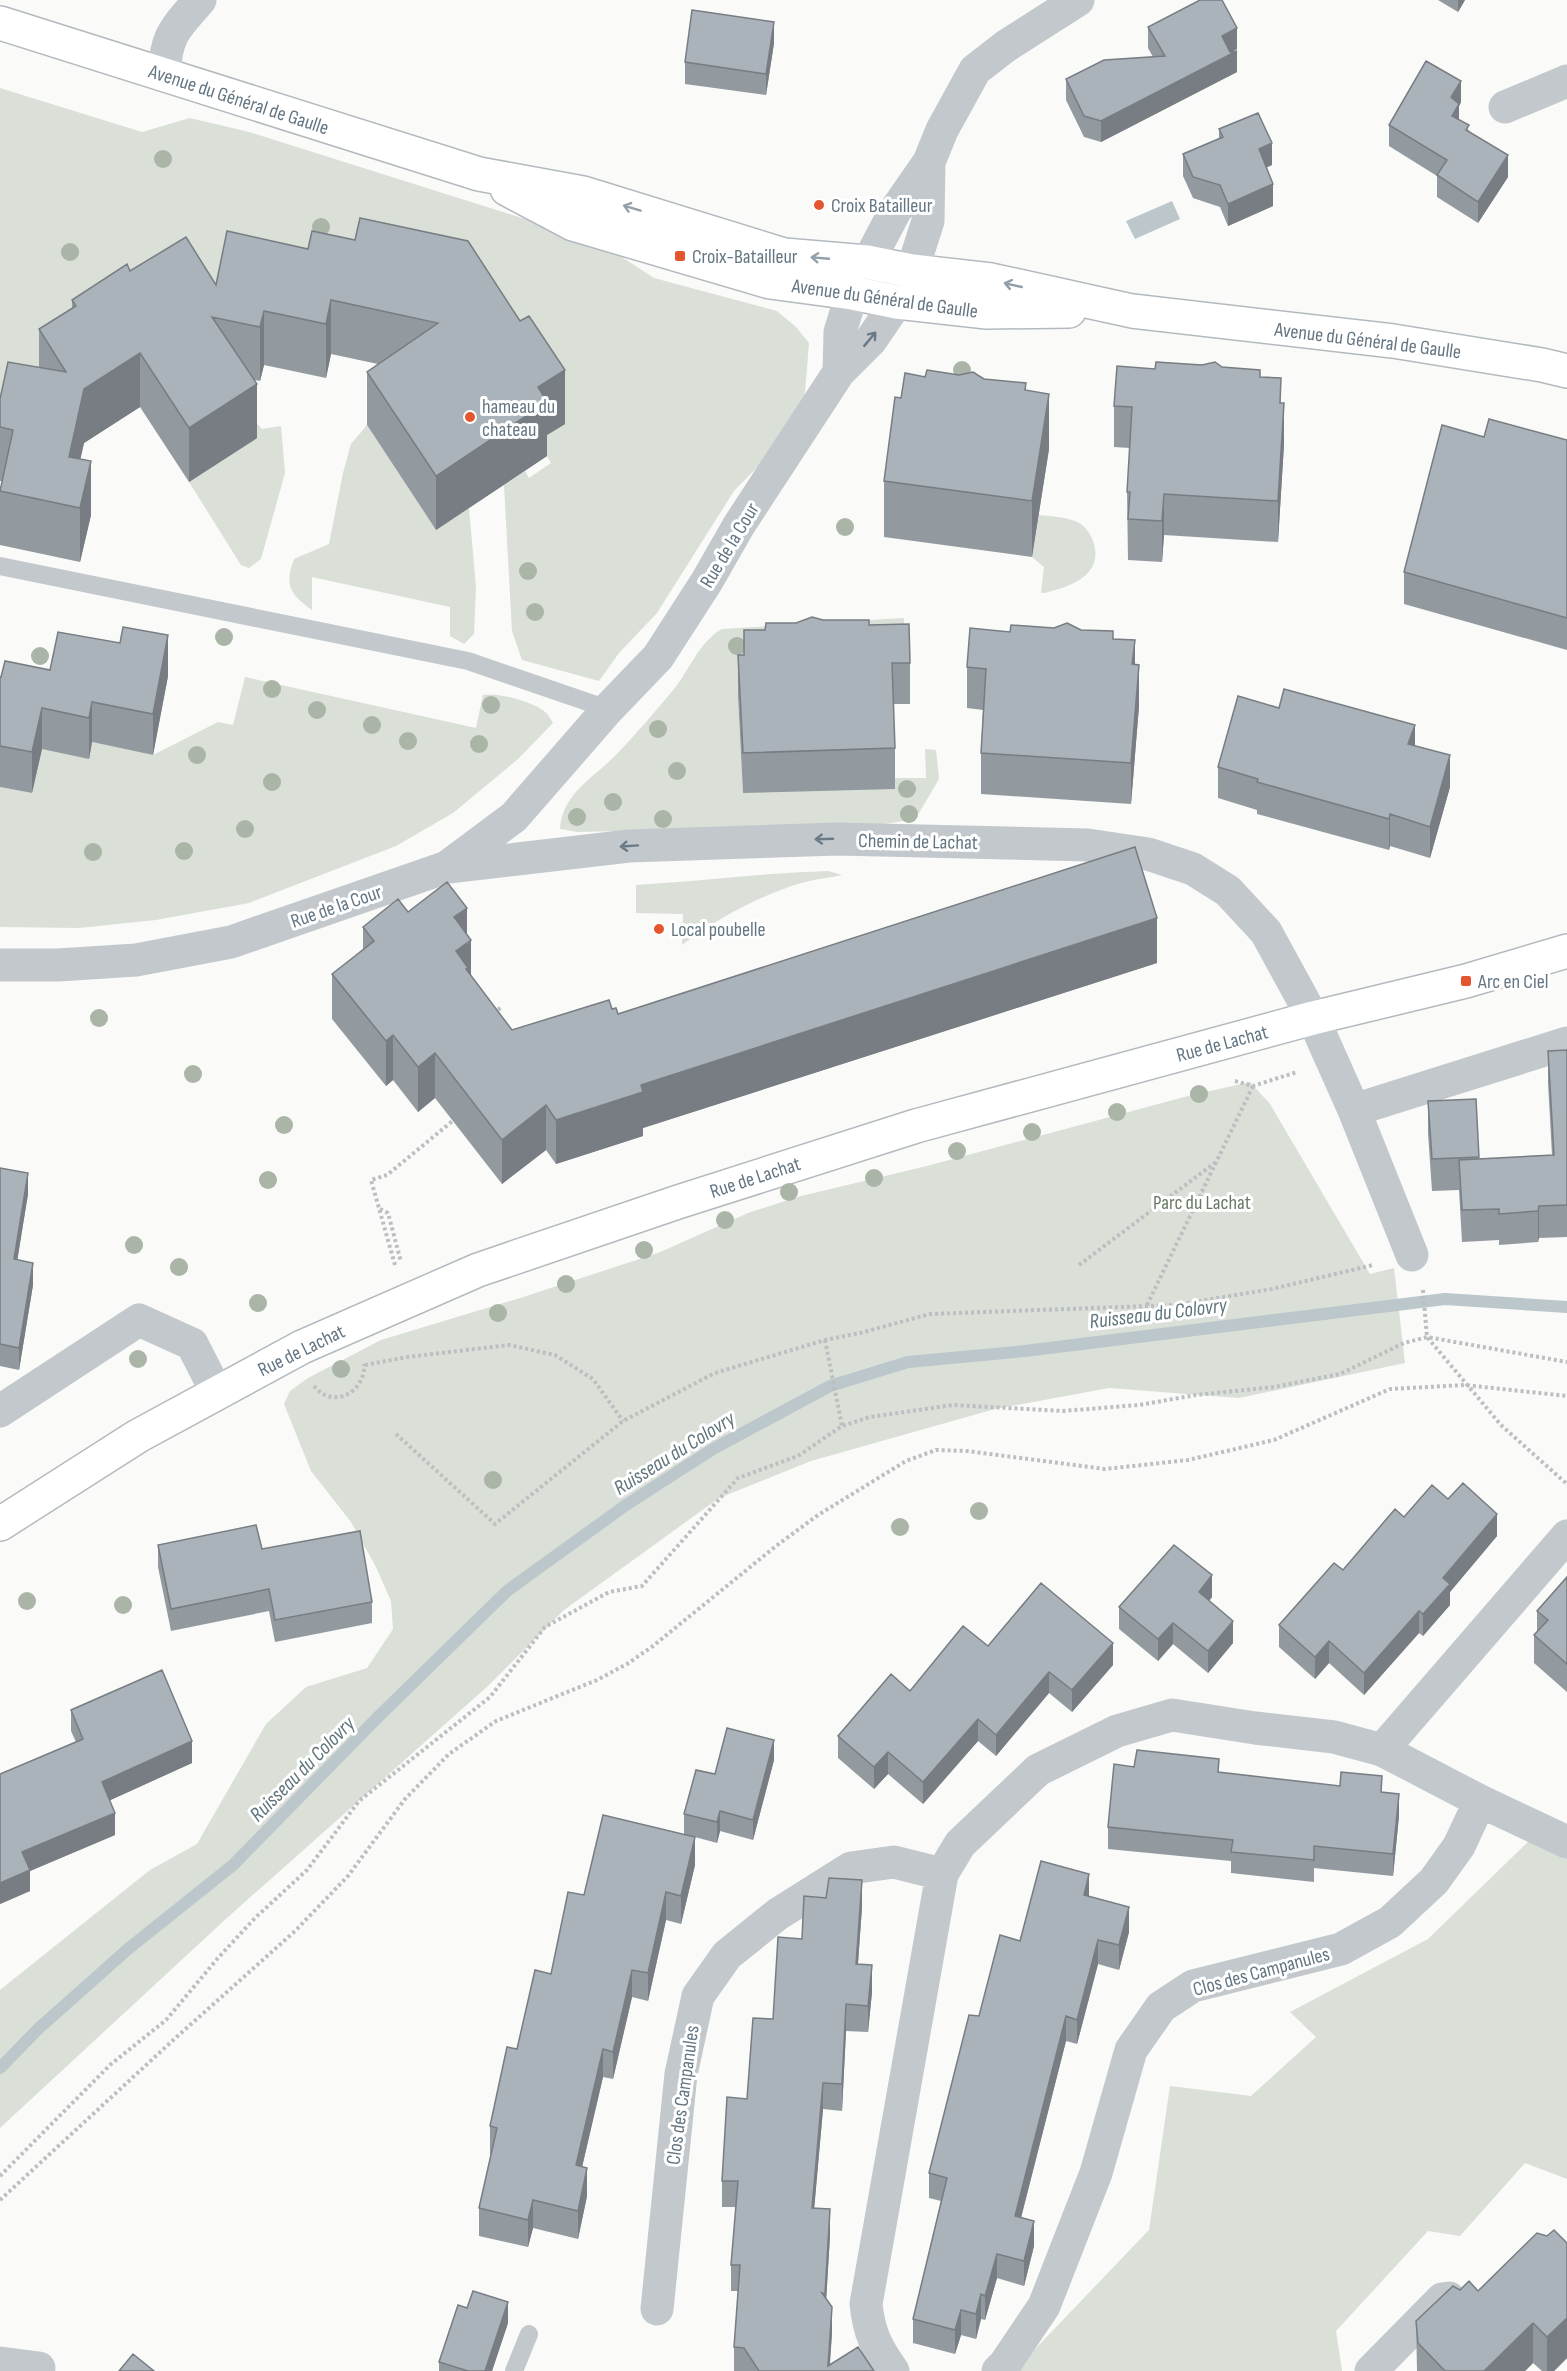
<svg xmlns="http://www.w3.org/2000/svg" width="1567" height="2371" font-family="'Sofia Sans Condensed',sans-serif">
  <rect width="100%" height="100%" fill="#fafaf8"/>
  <path fill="#dadfd7" d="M0 88 142 132 190 118 249 132 522 218 611 250 654 278 777 311 796 327 809 343 805 392 797 420 780 444 734 491 657 613 619 653 599 681 522 660 512 631 504 485 525 471 529 478 551 463 538 441 467 295 0 453Z
    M248 414 262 429 281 426 285 473 261 559 249 568 241 565 189 482 257 438Z
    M367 425 436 530 469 508 476 587 474 634 464 644 450 636V607L312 577V610C290 594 284 586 294 559L329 544 343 473 351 444Z
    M1039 515C1050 516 1064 517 1075 521 1084 524 1090 533 1093 541 1105 575 1070 587 1044 593H1041L1044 567 1032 557Z
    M904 618V665L738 697 743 793 894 778H926L925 749 936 750 939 779 919 813 903 821 878 825 578 832 560 829C562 794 593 778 616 755 636 734 655 712 674 689 690 669 699 642 722 629Z
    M245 677 476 728 483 695C498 692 532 702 544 711 548 714 550 718 553 723L518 759 453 813 396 846 249 903 156 920 79 928 0 927V787L32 793 42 749 92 742 153 755 218 722 233 725Z
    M828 871 842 875C829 878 814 879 801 883 759 896 718 918 682 945L683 914 636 913V885C700 881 764 873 828 871Z
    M1250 1082 1270 1104 1370 1274 1394 1268 1405 1363 1239 1398 1109 1388 995 1409 811 1461 719 1498 564 1610 488 1686 228 1917 0 2128V1990L150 1870 197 1844 266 1724 306 1687 367 1668 393 1629 391 1601 376 1567 351 1522 311 1471 284 1404 290 1391 308 1378 381 1340 517 1299 658 1253 748 1213 801 1196 927 1166 1188 1096Z
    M1532 1838 1567 1853V2179L1525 2163 1460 2236 1428 2231 1336 2331 1342 2371H1014L1149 2230 1170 2086 1251 2096 1316 2037 1290 2012 1428 1939Z"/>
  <path fill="#bbc7cb" d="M1172 201 1180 219 1135 239 1126 221Z"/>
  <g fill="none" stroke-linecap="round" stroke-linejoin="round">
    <path stroke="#bbc7cb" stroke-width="12" d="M0 2068 38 2029 128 1949 233 1865 377 1718 507 1591 626 1505 713 1449 830 1386 908 1362 1025 1351 1445 1299 1567 1307"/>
    <defs>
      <path id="secondary" d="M0 23 479 174 583 193 784 255 867 262 912 271 991 280 1132 311 1393 341 1542 365 1567 371
        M507 189 573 224 770 282 852 293 897 302 987 312 1069 311
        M0 1524 138 1436 302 1347 478 1270 678 1202 916 1126 1313 1018 1466 981 1567 951"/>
    </defs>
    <use href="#secondary" stroke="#b3babf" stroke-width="36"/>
    <path stroke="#bbbfc2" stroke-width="4" stroke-dasharray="3 3" stroke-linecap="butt" d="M493 1013 502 1007
      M1235 1081 1253 1086 1297 1072
      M380 1209 388 1213 401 1262
      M395 1265 371 1180 387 1175 455 1119
      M1079 1265 1216 1162
      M1423 1290 1427 1337 1501 1425 1567 1484
      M1147 1305 1253 1086
      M825 1340 842 1426
      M365 1365 407 1357 509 1345 555 1355 593 1379 623 1421
      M314 1386C333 1410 366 1392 364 1364
      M396 1434 495 1524 623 1421 715 1373 825 1340 860 1333 930 1314 1176 1305 1272 1289 1373 1265
      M0 2176 110 2065 166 2020 218 1958 255 1918 307 1870 359 1801 490 1697 545 1627 609 1592 642 1586 738 1478 798 1456 842 1426 870 1417 953 1405 1063 1411 1139 1405 1196 1395 1274 1387 1340 1374 1404 1343 1427 1337 1567 1362
      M0 2200 170 2043 295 1931 348 1876 405 1799 449 1754 496 1721 597 1680 627 1664 653 1646 776 1546 818 1515 906 1461 936 1450 967 1451 1105 1469 1188 1460 1274 1440 1390 1389 1465 1385 1567 1396"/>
    <path stroke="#c3c8cc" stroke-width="18" d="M0 566 468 661 608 709
      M514 2371 529 2334"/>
    <path stroke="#c3c8cc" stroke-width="33" d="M164 75C166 36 174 29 200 0
      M1505 107 1567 81
      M839 372 840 332 852 293 895 211 929 162 942 130 975 70 1006 46 1078 0
      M448 867 629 846 837 839 1088 845 1148 854 1193 869 1228 891 1266 932 1313 1018 1354 1110 1412 1255
      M0 965H58L136 960 231 942 447 867 514 817 608 709 658 657 707 581 739 525 839 372 871 340 897 302 912 271 928 221 929 162
      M1354 1110 1567 1043
      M0 1411 139 1320 192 1344 217 1393
      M1382 1750 1567 1536
      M657 2309 681 2074 698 1996 727 1955 778 1914 851 1868 894 1862 942 1874 960 1844 1038 1770 1117 1731 1172 1715 1255 1728 1334 1737 1382 1750 1480 1801 1567 1842
      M0 2363 39 2368
      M893 2371C876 2347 869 2333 866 2304L942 1874
      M998 2371 1005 2364 1044 2306 1096 2173 1131 2050 1161 2007 1193 1986 1341 1949 1390 1922 1434 1881 1459 1846 1480 1801
      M1371 2371 1442 2299 1449 2298"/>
    <use href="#secondary" stroke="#fff" stroke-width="33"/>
  </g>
  <g fill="#aab4a7">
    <circle cx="163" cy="159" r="9"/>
    <circle cx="321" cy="227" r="9"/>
    <circle cx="70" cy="252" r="9"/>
    <circle cx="962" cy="370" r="9"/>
    <circle cx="845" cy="527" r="9"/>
    <circle cx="528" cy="571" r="9"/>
    <circle cx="535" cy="612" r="9"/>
    <circle cx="224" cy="637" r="9"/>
    <circle cx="737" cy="646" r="9"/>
    <circle cx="40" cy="656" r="9"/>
    <circle cx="272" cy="689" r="9"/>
    <circle cx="491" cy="705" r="9"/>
    <circle cx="317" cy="710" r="9"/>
    <circle cx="372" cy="725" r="9"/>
    <circle cx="658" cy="729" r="9"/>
    <circle cx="408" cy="741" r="9"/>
    <circle cx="479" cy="744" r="9"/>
    <circle cx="197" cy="755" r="9"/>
    <circle cx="677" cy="771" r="9"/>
    <circle cx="272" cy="782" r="9"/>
    <circle cx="907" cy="789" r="9"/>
    <circle cx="613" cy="802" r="9"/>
    <circle cx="909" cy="814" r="9"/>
    <circle cx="577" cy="817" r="9"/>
    <circle cx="663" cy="819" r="9"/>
    <circle cx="245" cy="829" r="9"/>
    <circle cx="184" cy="851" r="9"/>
    <circle cx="93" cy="852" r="9"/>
    <circle cx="99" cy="1018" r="9"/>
    <circle cx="193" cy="1074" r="9"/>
    <circle cx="1199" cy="1094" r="9"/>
    <circle cx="1117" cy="1112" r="9"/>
    <circle cx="284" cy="1125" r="9"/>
    <circle cx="1032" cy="1132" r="9"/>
    <circle cx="957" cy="1151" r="9"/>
    <circle cx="874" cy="1178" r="9"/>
    <circle cx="268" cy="1180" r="9"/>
    <circle cx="789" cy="1192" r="9"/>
    <circle cx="725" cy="1220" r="9"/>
    <circle cx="134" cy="1245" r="9"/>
    <circle cx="644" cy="1250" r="9"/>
    <circle cx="179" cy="1267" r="9"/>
    <circle cx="566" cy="1284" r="9"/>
    <circle cx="258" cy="1303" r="9"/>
    <circle cx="498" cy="1313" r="9"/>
    <circle cx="138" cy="1359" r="9"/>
    <circle cx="341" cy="1369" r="9"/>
    <circle cx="493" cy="1480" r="9"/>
    <circle cx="979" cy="1511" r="9"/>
    <circle cx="900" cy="1527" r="9"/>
    <circle cx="27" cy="1601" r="9"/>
    <circle cx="123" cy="1605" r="9"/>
  </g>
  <path fill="#929a9f" d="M1438 0H1465L1458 12Z
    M1148 27 1237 49 1231 52 1237 72 1101 142 1084 137 1066 100V79L1153 57 1148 48Z
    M774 43 766 95 685 84V62Z
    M1461 102 1459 106V119L1508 177 1478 223 1437 197V176L1389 146V125Z
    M1219 129 1272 165 1266 167 1273 206 1228 226 1220 207 1193 198 1183 176V154L1219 139Z
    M355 240 565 424 547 435V456L436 530 367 425V372L378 364 331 354 326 378 264 365 260 381 255 380 257 438 189 482 140 407 84 443 80 459 91 515 80 562 0 545V491L2 481H0V399L39 368V329L72 308V300L130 271 216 285 308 249Z
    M1222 367 1260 377 1281 403 1284 444 1278 542 1164 535 1162 562 1128 560 1127 492 1130 448 1114 447V406L1155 369Z
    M925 377 984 379 1026 390 1049 449 1032 557 884 537V481L901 398Z
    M1484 437 1567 440V650L1404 604V572Z
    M823 620 869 625 910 663V704H893L895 748V789L743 793 738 696V655H744L765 630 796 623Z
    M1081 630 1113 639 1135 664 1139 706 1131 804 981 794V753L983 710 967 708V667Z
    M50 670 168 676 153 755 92 742 89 759 42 749 32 793 0 787V677Z
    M1279 708 1415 746 1450 787 1430 858 1390 846 1389 850 1257 814V810L1218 798V767Z
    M408 912 471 976 512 1030 612 1009 618 1014 1157 963 643 1128V1136L556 1164 546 1150 502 1184 435 1098 418 1112 393 1080 386 1086 332 1019V974L363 950V927Z
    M1567 1050V1237L1539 1238 1538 1242 1499 1245V1240L1462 1242 1459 1190 1432 1191 1428 1133V1101L1476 1099 1479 1159 1552 1155 1548 1083V1051Z
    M0 1168 28 1194 17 1260 33 1285 19 1370 0 1366Z
    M1448 1499 1497 1536 1450 1592V1605L1423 1636 1419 1633 1364 1695 1329 1663 1315 1679 1279 1647V1625L1343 1570 1404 1517Z
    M158 1545 262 1549 372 1602V1623L275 1642 269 1611 171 1631 158 1567Z
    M1567 1577V1692L1534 1663V1635L1537 1632V1611Z
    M1212 1597 1209 1601 1233 1643 1208 1673 1173 1644 1158 1661 1119 1629V1607Z
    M988 1646 1113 1665 1072 1712 1049 1693 996 1756 978 1741 923 1804 888 1774 874 1789 838 1758V1736L910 1691Z
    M71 1710 192 1763 110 1800 115 1835 30 1871V1891L0 1904 76 1742 71 1731Z
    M774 1760 753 1840 720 1831 717 1843 695 1837V1865L681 1924 666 1920 648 2001 632 1997 613 2079 603 2077 582 2167 587 2196 578 2239 533 2228 528 2247 479 2236V2208L491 2154H490V2126L517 2049 551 1974 584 1895 684 1834V1814L715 1774Z
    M1134 1767 1219 1772 1382 1792 1399 1816 1393 1876 1314 1868V1882L1231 1873V1861L1108 1849V1827Z
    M1089 1896 1129 1932 1119 1970 1098 1964 1077 2044 1066 2041 1021 2218 1034 2246 1024 2286 997 2278 985 2320 981 2319 976 2339 961 2335 955 2354 913 2343V2319L941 2201 929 2198V2173L1020 1941Z
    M862 1907 858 1964 872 1992 868 2032 846 2031 842 2111 823 2109 814 2208 830 2236 826 2299 832 2333 830 2365 874 2371H734V2347L738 2291H731V2265L736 2207H722V2181L773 2019 802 1939Z
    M1567 2243V2358L1554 2371H1542L1533 2363 1525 2371H1417L1416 2321 1460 2290 1478 2291Z
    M508 2323 492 2371H439V2362Z"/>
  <path fill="#777d82" d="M1458 0H1465L1458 12Z
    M774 22V43L766 95V74Z
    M1237 28V49L1222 57V36Z
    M1237 51V72L1101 142V121Z
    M1461 81V102L1459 106V126L1452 117 1451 97Z
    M1272 143V165L1259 171V149Z
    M1508 155V177L1478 223V202Z
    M1273 184V206L1228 226V204Z
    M331 300V354L326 378V324Z
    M264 311V365L260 381V327Z
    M140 353V407L84 443 70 506 69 457 84 389Z
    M565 370V424L547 435V456L436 530V476L538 387Z
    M257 384V438L189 482V428Z
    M1049 394V449L1032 557V501Z
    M1284 403V444L1278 542V501Z
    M91 461V515L80 562V508Z
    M1164 494V535L1162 562V521Z
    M168 635V676L153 755V714Z
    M1135 640V681L1132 664Z
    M1139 665V706L1131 804V763Z
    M92 702V742L89 759V718Z
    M42 708V749L32 793V752Z
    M1415 725V756L1408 744Z
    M1450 755V787L1430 858V827Z
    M1390 814V846L1389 850V819Z
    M467 908V944L471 940V985L456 996 454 917Z
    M1157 918V963L643 1128V1136L556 1164V1120L641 1085Z
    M393 1035V1080L386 1086V1041Z
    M435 1053V1098L418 1112V1067Z
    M546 1105V1150L502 1184V1140Z
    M28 1173V1194L14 1281V1259Z
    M1539 1206V1238L1538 1242V1211Z
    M33 1263V1285L19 1370V1348Z
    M1497 1514V1536L1450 1592V1605L1423 1636V1614L1443 1578Z
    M1212 1575V1597L1199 1614V1592Z
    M1419 1611V1633L1364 1695V1673Z
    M1233 1621V1643L1208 1673V1651Z
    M1173 1623V1644L1158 1661V1639Z
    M1329 1641V1663L1315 1679V1657Z
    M1113 1643V1665L1072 1712V1690Z
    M1049 1672V1693L996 1756V1735Z
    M978 1719V1741L923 1804V1782Z
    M774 1740V1760L753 1840V1820Z
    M192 1741V1763L102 1804V1782Z
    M888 1752V1774L874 1789V1767Z
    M1399 1794V1816L1393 1876V1854Z
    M720 1811V1831L717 1843V1822Z
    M115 1813V1835L30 1871V1891L0 1904V1883L22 1852Z
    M695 1837V1865L681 1924V1896Z
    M1089 1874V1899L1084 1895Z
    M862 1880V1907L856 1990V1964Z
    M666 1892V1920L648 2001V1973Z
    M1129 1907V1932L1119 1970V1945Z
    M1098 1940V1964L1077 2044V2020Z
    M872 1965V1992L868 2032V2006Z
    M632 1970V1997L613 2079V2052Z
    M846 2004V2031L842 2111V2084Z
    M1066 2016V2041L1015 2241V2216Z
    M603 2049V2077L576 2193V2165Z
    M823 2083V2109L812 2234V2208Z
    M587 2168V2196L578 2239V2211Z
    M533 2200V2228L528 2247V2220Z
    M830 2209V2236L825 2320V2294Z
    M1034 2221V2246L1024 2286V2261Z
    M997 2254V2278L985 2320V2296Z
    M981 2294V2319L976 2339V2314Z
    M508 2302V2323L492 2371H485Z
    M832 2307V2333L829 2371H828Z
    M961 2310V2335L955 2354V2330Z
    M1567 2318V2358L1554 2371H1547V2337Z
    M1533 2323V2363L1525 2371H1484Z"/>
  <path fill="#aab3b9" stroke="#777d82" stroke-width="1.5" d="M1200 0H1222L1237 28 1222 36 1230 52 1237 51 1101 121 1084 116 1066 79 1104 60 1165 56 1148 27Z
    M692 10 774 22 766 74 685 62Z
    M1426 61 1461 81 1451 97 1459 104 1452 116 1469 125 1466 130 1508 155 1478 202 1437 175 1447 160 1389 125Z
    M1258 113 1272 143 1259 149 1273 184 1228 204 1220 185 1193 177 1183 154 1223 137 1219 129Z
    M360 218 468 241 520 321 529 316 565 370 538 387 547 402 436 476 367 372 438 323 331 300 326 324 264 311 260 327 212 317 257 384 189 428 140 353 84 389 69 457 91 461 80 508 0 491 13 430 0 427V399L8 362 66 372 39 329 76 306 72 300 127 264 130 271 186 237 216 285 227 231 308 249 312 231 355 240Z
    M1156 362 1202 365 1215 362 1222 367 1260 370V377L1281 378 1280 403H1284L1278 501 1164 494 1162 521 1128 519 1130 492H1127L1132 407 1114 406 1117 366 1155 369Z
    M927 370 959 375 973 372 984 379 1026 383 1025 390 1049 394 1032 501 884 481 895 397 901 398 905 373 925 377Z
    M1489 419 1567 440V618L1404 572 1442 425 1484 437Z
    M812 617 823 620H869V625L909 624 910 663H892L895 748 743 753 738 655H744V630H765L766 623H796Z
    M1067 623 1081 630 1113 631V639L1135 640 1132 664 1139 665 1131 763 981 753 986 669 967 667 970 628 1010 632 1011 625 1054 628Z
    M123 627 168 635 153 714 92 702 89 718 42 708 32 752 0 746V677H1L5 661 50 670 58 632 120 643Z
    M1284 689 1415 725 1408 744 1450 755 1430 827 1390 814 1389 819 1257 782 1258 779 1218 767 1238 696 1279 708Z
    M1135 847 1157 918 641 1085 643 1092 556 1120 546 1105 502 1140 435 1053 418 1067 393 1035 386 1041 332 974 374 941 363 927 398 899 408 912 447 882 467 908 454 917 471 940 456 951 468 968 466 969 512 1030 609 1000 612 1009 616 1008 618 1014Z
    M1567 1050V1205L1539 1206 1538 1211 1499 1214V1209L1462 1210 1459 1160 1554 1155 1548 1051Z
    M1476 1099 1479 1157 1432 1159 1428 1101Z
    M0 1168 28 1173 14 1259 33 1263 19 1348 0 1344Z
    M1463 1483 1497 1514 1443 1578 1450 1584 1423 1614 1419 1611 1364 1673 1329 1641 1315 1657 1279 1625 1334 1563 1343 1570 1395 1509 1404 1517 1432 1485 1448 1499Z
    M256 1525 262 1549 360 1531 372 1602 275 1620 269 1589 171 1609 158 1545Z
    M1174 1545 1212 1575 1199 1592 1233 1621 1208 1651 1173 1623 1158 1639 1119 1607Z
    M1567 1577V1664L1534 1635 1548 1620 1537 1611Z
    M1041 1583 1113 1643 1072 1690 1049 1672 996 1735 978 1719 923 1782 888 1752 874 1767 838 1736 891 1674 910 1691 963 1626 988 1646Z
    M162 1670 192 1741 102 1782 115 1813 22 1852 30 1870 0 1883V1774L83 1739 71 1710Z
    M727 1728 774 1740 753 1820 720 1811 717 1822 684 1814 696 1770 715 1774Z
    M1137 1750 1219 1759 1218 1772 1340 1786 1341 1772 1382 1776 1381 1792 1399 1794 1393 1854 1314 1846V1860L1231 1852 1233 1840 1108 1827 1114 1764 1134 1767Z
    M603 1815 695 1837 681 1896 666 1892 648 1973 632 1970 613 2052 603 2049 576 2165 587 2168 578 2211 533 2200 528 2220 479 2208 497 2128 490 2126 507 2047 517 2049 535 1970 551 1974 568 1892 584 1895Z
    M1041 1861 1089 1874 1084 1895 1129 1907 1119 1945 1098 1940 1077 2020 1066 2016 1015 2216 1034 2221 1024 2261 997 2254 985 2296 981 2294 976 2314 961 2310 955 2330 913 2319 947 2178 929 2173 969 2015 979 2016 1000 1935 1020 1941Z
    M829 1878 862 1880 856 1964 872 1965 868 2006 846 2004 842 2084 823 2083 812 2208 830 2209 825 2294 822 2293 832 2307 828 2366 858 2347 874 2371H759L744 2348 734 2347 740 2265H731L738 2181H722L727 2097 747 2099 753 2018 773 2019 778 1937 802 1939 804 1896 826 1898Z
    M1554 2230 1567 2243V2318L1547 2337 1533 2323 1484 2371H1445L1418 2343 1416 2321 1453 2286 1460 2290 1469 2281 1478 2291 1537 2233 1547 2236Z
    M473 2291 508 2302 485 2371H468L439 2362 458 2305 467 2308Z
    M133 2354 154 2371H119Z"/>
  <defs><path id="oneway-shaft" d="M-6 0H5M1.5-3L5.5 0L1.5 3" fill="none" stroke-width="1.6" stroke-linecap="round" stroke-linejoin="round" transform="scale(1.5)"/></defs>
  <g stroke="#939fa8">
    <use href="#oneway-shaft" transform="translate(632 208) rotate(-163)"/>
    <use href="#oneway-shaft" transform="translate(820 258) rotate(-175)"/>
    <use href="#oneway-shaft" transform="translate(1013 285) rotate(-167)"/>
  </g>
  <g stroke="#6a7a87">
    <use href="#oneway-shaft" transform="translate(870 339) rotate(-50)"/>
    <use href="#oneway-shaft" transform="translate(824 839) rotate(178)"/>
    <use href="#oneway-shaft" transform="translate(629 846) rotate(176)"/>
  </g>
  <g fill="#e4572e" stroke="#fff" stroke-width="2">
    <circle cx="819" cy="205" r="6"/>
    <rect x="674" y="250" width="12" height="12" rx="3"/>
    <circle cx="470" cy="417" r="6"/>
    <circle cx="659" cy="929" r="6"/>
    <rect x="1460" y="975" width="12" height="12" rx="3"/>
  </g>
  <g text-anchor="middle" stroke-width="6" stroke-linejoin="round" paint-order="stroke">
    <g font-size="20" fill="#657683" stroke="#fff">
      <text transform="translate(239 99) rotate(18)" y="7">Avenue du Général de Gaulle</text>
      <text transform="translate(885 298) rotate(8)" y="7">Avenue du Général de Gaulle</text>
      <text transform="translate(1368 340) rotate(7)" y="7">Avenue du Général de Gaulle</text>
      <text transform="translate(729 545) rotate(-59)" y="7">Rue de la Cour</text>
      <text transform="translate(918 841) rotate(1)" y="7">Chemin de Lachat</text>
      <text transform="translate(336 906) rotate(-19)" y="7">Rue de la Cour</text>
      <text transform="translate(1222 1043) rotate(-15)" y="7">Rue de Lachat</text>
      <text transform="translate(755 1177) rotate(-18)" y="7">Rue de Lachat</text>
      <text transform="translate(301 1350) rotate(-26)" y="7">Rue de Lachat</text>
      <text transform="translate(1261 1971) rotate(-15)" y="7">Clos des Campanules</text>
      <text transform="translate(682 2095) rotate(-82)" y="7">Clos des Campanules</text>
    </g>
    <g font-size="20" fill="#657683" stroke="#fff" text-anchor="start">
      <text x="831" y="212">Croix Batailleur</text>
      <text x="692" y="263">Croix-Batailleur</text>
      <text x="482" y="413">hameau du<tspan x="482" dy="23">chateau</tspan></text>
      <text x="671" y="936">Local poubelle</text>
      <text x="1478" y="988">Arc en Ciel</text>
    </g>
    <g font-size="20" fill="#687a64" stroke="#fff">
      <text x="1202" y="1209">Parc du Lachat</text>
    </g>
    <g font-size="21" font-style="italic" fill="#60757c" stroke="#fff">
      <text transform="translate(1158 1313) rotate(-7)" y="7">Ruisseau du Colovry</text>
      <text transform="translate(674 1453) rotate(-32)" y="7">Ruisseau du Colovry</text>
      <text transform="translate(302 1769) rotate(-45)" y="7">Ruisseau du Colovry</text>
    </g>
  </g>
</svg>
